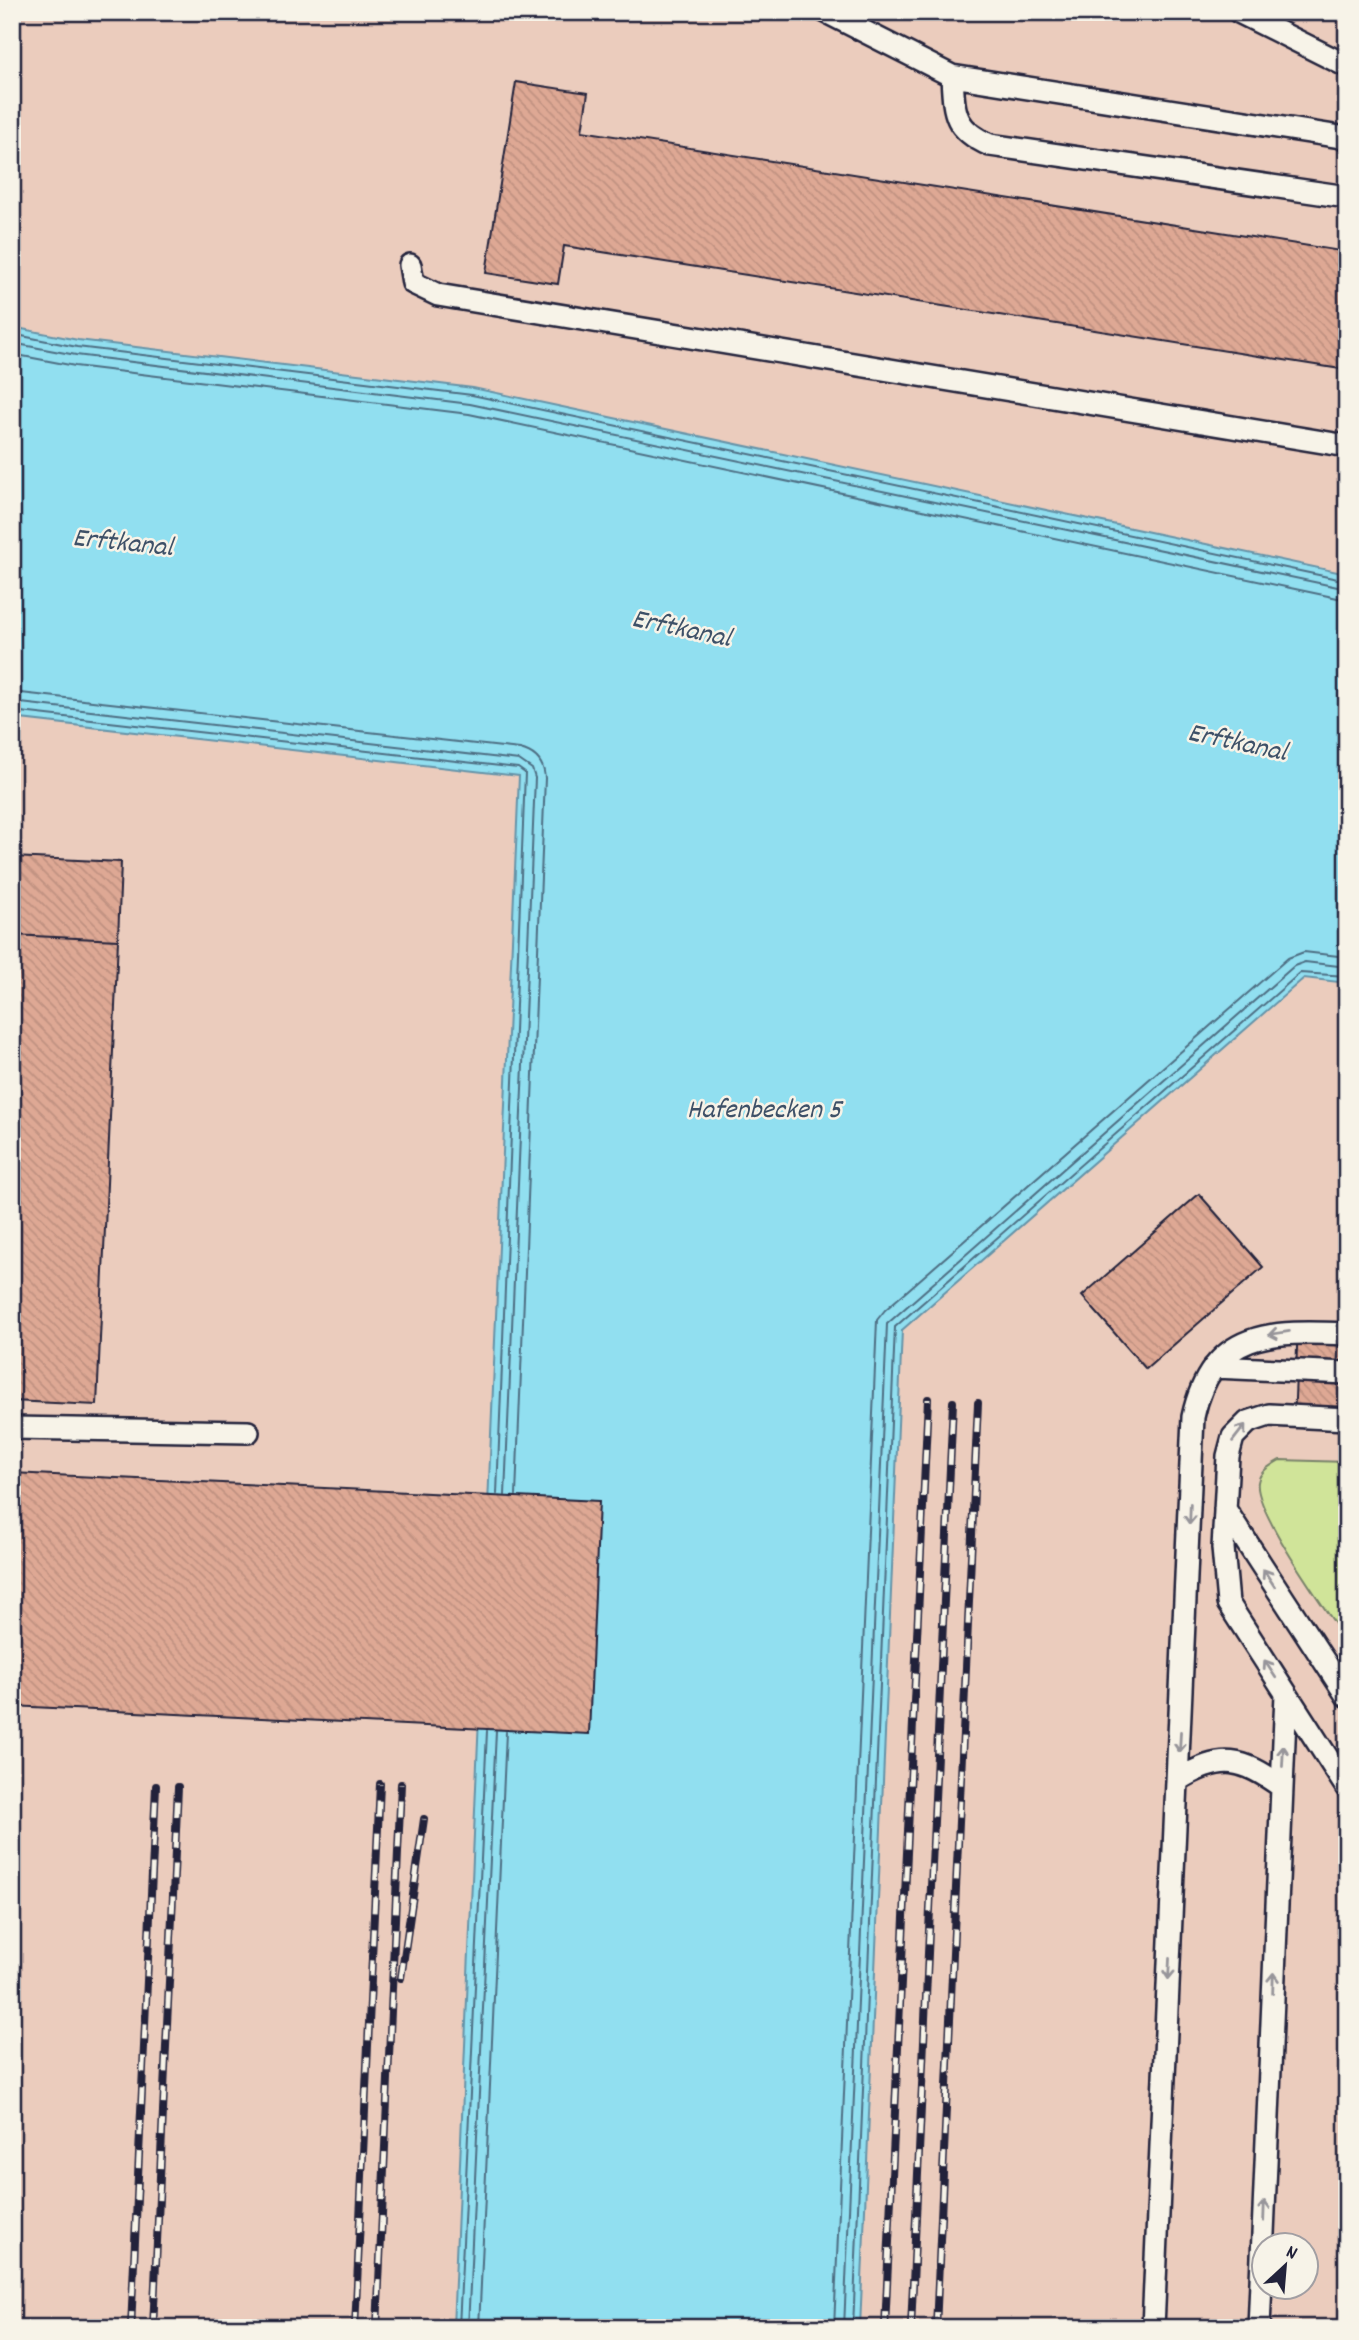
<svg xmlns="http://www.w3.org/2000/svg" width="1359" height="2340" font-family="Dekko,sans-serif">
  <defs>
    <pattern id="building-back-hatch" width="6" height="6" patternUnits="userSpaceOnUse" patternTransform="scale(1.75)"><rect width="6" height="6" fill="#dea894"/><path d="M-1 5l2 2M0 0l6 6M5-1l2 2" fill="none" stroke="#be9080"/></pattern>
  </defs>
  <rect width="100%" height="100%" fill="#f0dccf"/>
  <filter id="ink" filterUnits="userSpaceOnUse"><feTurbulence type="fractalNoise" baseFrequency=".0143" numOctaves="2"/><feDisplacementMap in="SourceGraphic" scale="14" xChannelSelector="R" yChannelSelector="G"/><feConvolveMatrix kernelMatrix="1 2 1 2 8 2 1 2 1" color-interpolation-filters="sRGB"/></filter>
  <g filter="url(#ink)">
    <path fill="#ebccbd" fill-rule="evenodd" d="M12 12H1347V574L473 388 78 340 12 327Z
      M12 718 519 775 453 2328H12Z
      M1304 978 1347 983V2328H860L902 1330ZM1264 2246H1306V2288H1264Z"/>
    <path fill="#d0e499" stroke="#79836a" stroke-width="2" d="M1280 1460 1347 1462V1641C1328 1613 1253 1510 1258 1482 1260 1471 1271 1465 1280 1460Z"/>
    <path fill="#91dff0" stroke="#6593a8" stroke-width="2" d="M12 327 78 340 473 388 1347 574V983L1304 978 902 1330 860 2328H453L519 776 12 718Z"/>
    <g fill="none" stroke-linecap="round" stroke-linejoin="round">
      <path stroke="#4e6e83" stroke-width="2" d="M12 334 77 347 472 395 1347 581
        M12 343 76 355 470 404 1347 589
        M12 354 75 366 469 414 1347 600
        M12 692 520 749C536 753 544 762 545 778L516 1495
        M12 702 519 760 532 769 535 778 505 1495
        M12 711 518 768 525 773 497 1494
        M459 2328 487 1731
        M468 2328 496 1731
        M479 2328 506 1732
        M834 2328 877 1320 885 1310 1288 958 1304 952 1347 957
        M844 2328 887 1324 1294 966 1305 962 1347 967
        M853 2328 895 1327 1300 973 1347 976"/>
    </g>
    <path fill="url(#building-back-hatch)" stroke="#22223b" stroke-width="2" d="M516 82 588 93 582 131 1347 252V370L564 246 558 284 486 273Z
      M12 857 121 862 118 940 12 935Z
      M12 935 118 940 97 1405 12 1401Z
      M1199 1194 1263 1267 1146 1369 1082 1296Z
      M1298 1322 1347 1325V1426L1294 1424Z
      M12 1473 599 1501 589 1734 12 1706Z"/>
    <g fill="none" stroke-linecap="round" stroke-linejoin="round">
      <defs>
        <path id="lane" d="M826 12 952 76 1347 138
          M1239 12 1347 66
          M952 76C954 112 953 129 990 145L1347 197
          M410 265 413 283 438 295 1347 446
          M1214 1367 1347 1373
          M1347 1419 1269 1415 1248 1422 1233 1437 1228 1456 1223 1548 1228 1603 1347 1788
          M12 1428 248 1432
          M1225 1509 1347 1696
          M1178 1780C1222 1753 1242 1758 1282 1787
          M1153 2328 1193 1417C1212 1329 1272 1331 1347 1334
          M1259 2328 1286 1694"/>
      </defs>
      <use href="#lane" stroke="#22223b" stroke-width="26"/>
      <use href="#lane" stroke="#f7f3e8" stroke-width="21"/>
      <defs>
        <path id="rail" d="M401 1978 424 1819
          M131 2328 156 1786
          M153 2328 178 1787
          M355 2328 380 1784
          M377 2328 401 1784
          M885 2328 928 1399
          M911 2328 953 1402
          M936 2328 978 1403"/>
      </defs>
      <use href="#rail" stroke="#22223b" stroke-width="8"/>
      <use href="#rail" stroke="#f7f3e8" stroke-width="5" stroke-dasharray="16" stroke-linecap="butt"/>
    </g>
    <defs><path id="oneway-shaft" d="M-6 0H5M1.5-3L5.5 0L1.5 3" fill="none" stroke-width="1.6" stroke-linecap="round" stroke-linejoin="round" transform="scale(1.75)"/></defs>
    <g stroke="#97959a">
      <use href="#oneway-shaft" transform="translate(1279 1333) rotate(171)"/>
      <use href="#oneway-shaft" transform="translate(1239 1433) rotate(-52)"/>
      <use href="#oneway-shaft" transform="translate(1190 1514) rotate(92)"/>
      <use href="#oneway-shaft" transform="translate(1269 1578) rotate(-123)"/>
      <use href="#oneway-shaft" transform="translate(1270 1669) rotate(-123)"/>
      <use href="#oneway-shaft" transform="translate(1180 1742) rotate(93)"/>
      <use href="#oneway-shaft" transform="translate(1283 1756) rotate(-87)"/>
      <use href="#oneway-shaft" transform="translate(1169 1969) rotate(93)"/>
      <use href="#oneway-shaft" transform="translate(1273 1983) rotate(-88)"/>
      <use href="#oneway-shaft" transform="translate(1264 2211) rotate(-88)"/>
    </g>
  </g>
  <g text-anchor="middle" stroke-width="5" stroke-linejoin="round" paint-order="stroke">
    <g font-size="28" font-style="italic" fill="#3e5168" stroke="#f7f3e8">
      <text transform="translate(123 540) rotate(6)" y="10">Erftkanal</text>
      <text transform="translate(682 626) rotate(12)" y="10">Erftkanal</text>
      <text transform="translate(1238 740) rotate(12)" y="10">Erftkanal</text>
      <text x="764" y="1117">Hafenbecken 5</text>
    </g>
  </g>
  <rect width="1359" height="2340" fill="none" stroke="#f7f3e8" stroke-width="42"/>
  <rect x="21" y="21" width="1317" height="2298" fill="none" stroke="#22223b" stroke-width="2.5" filter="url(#ink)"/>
  <g transform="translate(1285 2266) rotate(26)"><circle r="33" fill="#f7f3e8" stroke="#a29fa3" stroke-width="2"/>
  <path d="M0-5L12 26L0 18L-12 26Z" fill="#22223b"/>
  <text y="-10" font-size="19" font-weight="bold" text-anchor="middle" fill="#22223b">N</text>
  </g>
</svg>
